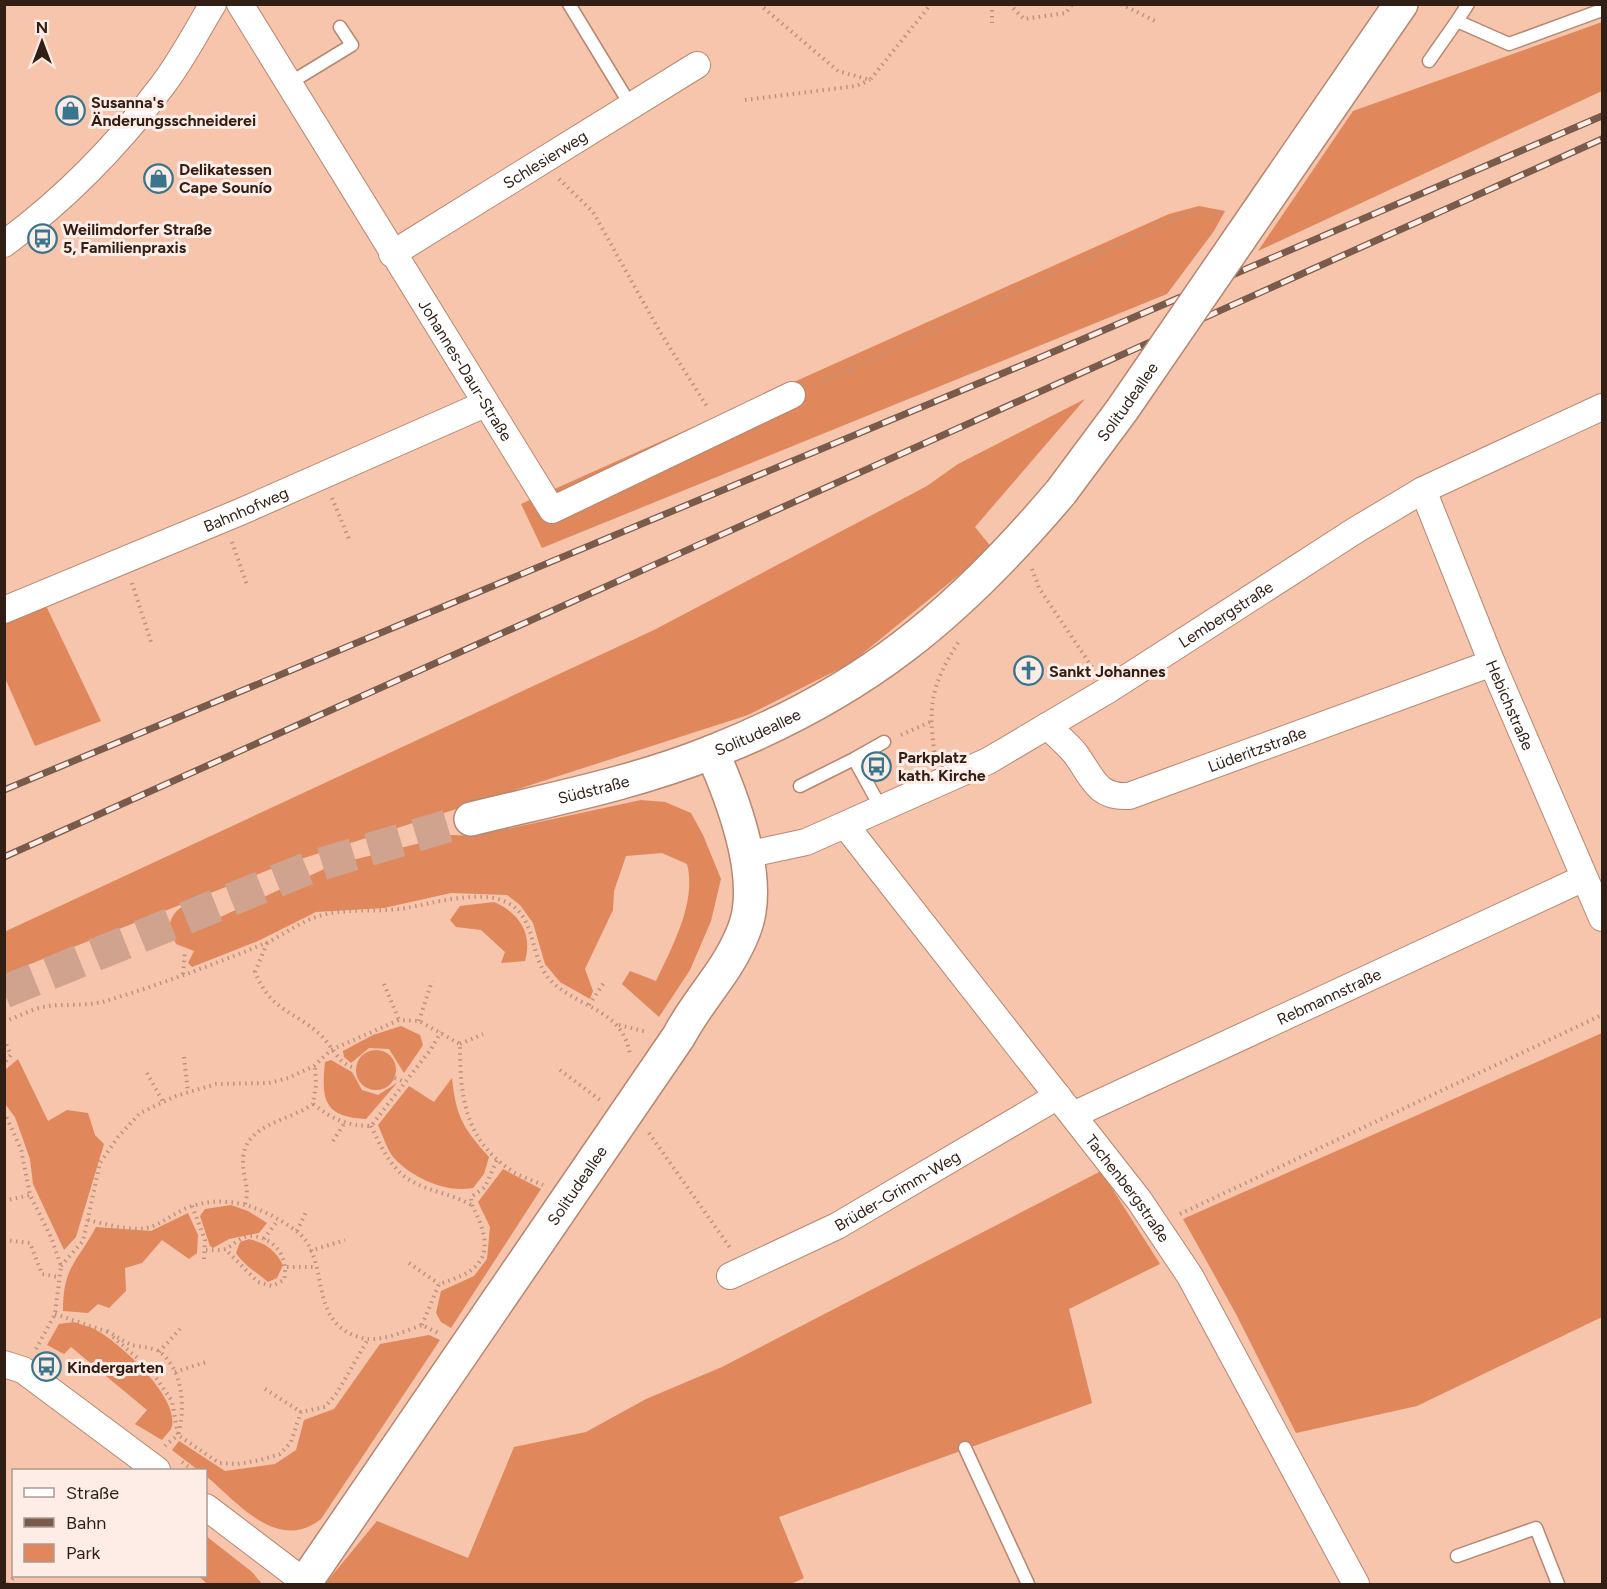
<svg xmlns="http://www.w3.org/2000/svg" width="1607" height="1589" font-family="Figtree,sans-serif">
  <rect width="100%" height="100%" fill="#f7c4ac"/>
  <path fill="#e0875c" d="M1602 22V91L1258 251 1353 111Z
    M1199 206 1225 211 1214 231 1167 294 542 548 521 504 1169 214Z
    M1085 399 975 527 992 548 851 663 748 715 276 867 5 974 4 932 654 630 927 486 958 464Z
    M38 589 101 721 35 746 5 678V604Z
    M641 800 665 802 691 813 703 835 721 879 711 921 690 970 659 1017 622 984 630 971 656 981C672 947 697 902 687 864L662 853 626 856 614 891 613 910 585 969 593 991 590 999 560 982 545 964 533 923 520 905 507 895 451 893 384 908 316 912 258 941 192 967 188 963 194 951 176 944 169 929C172 901 201 896 216 919L333 865 452 835 474 836Z
    M494 902C519 913 533 933 525 961L501 963 505 952 481 930 456 927 450 920 460 906Z
    M401 1026 420 1035 423 1045 404 1073 389 1049 369 1048 351 1063 344 1057 343 1051 373 1035Z
    M1602 1033V1317L1417 1406 1296 1433 1236 1314 1183 1219Z
    M356 1070a20 20 0 1 1 40 0a20 20 0 1 1-40 0Z
    M18 1059 48 1121 67 1110 88 1113 95 1135 104 1144 76 1237 64 1250 33 1184 30 1159 15 1117 5 1104V1070Z
    M331 1060 352 1072 362 1090 378 1095 397 1083 366 1119C324 1117 321 1100 325 1062Z
    M452 1078C456 1117 463 1128 489 1157L484 1174 473 1188C447 1193 414 1179 395 1159 387 1151 383 1135 378 1125L409 1086 434 1102Z
    M503 1169 541 1189 451 1328 441 1322 436 1313 441 1291 474 1276 487 1259 490 1227 478 1202Z
    M1101 1171 1160 1264 1069 1309 1092 1403 779 1517 804 1578 791 1584H325L377 1521 468 1558 514 1447 586 1432 646 1399 722 1367Z
    M231 1205 248 1211 267 1223 259 1233 229 1239 213 1248 210 1246 200 1216 205 1209Z
    M188 1213 198 1235 197 1253 189 1259 162 1240 142 1263 125 1268 126 1291 109 1308 98 1304 88 1313 63 1311C63 1266 77 1263 96 1227L151 1231Z
    M249 1239C265 1243 275 1249 283 1265L277 1278 268 1282C256 1272 245 1266 236 1253L240 1242Z
    M74 1322C81 1325 90 1326 96 1330 119 1342 183 1400 171 1429 169 1432 164 1437 162 1440L135 1424 147 1410 71 1347 64 1354 47 1345 59 1324Z
    M429 1335 440 1340 321 1519C278 1553 239 1504 206 1476V1470H198L172 1450 179 1441 225 1471 275 1464 296 1450 304 1420 334 1409 380 1344Z
    M206 1536 252 1572 262 1584H207L199 1576H206Z"/>
  <g fill="none" stroke-linecap="round" stroke-linejoin="round">
    <path stroke="#cfa38e" stroke-width="33" stroke-dasharray="33 16" stroke-linecap="butt" d="M4 992 311 867 471 819"/>
    <defs>
      <path id="service" d="M569 4 631 106
        M1468 4 1457 21 1509 44 1602 10
        M1429 61 1457 21
        M288 84 352 45 340 27
        M854 759 884 742
        M800 786 854 759 881 808
        M965 1448 1028 1584
        M1457 1556 1536 1528 1558 1584"/>
      <g id="minor">
        <path id="s1" d="M240 4 552 510 792 395"/>
        <path d="M4 244C65 199 117 146 162 86 182 60 196 32 213 4"/>
        <path id="s2" d="M392 254 697 65"/>
        <path id="s3" d="M1423 490 1492 663 1602 918"/>
        <path id="s4" d="M4 610 240 512 485 404"/>
        <path id="s5" d="M1047 726C1056 734 1066 743 1074 752 1092 775 1095 798 1129 796L1492 663"/>
        <path id="s6" d="M846 826 1139 1200 1190 1276 1356 1584"/>
        <path id="s7" d="M746 855 806 842 988 761 1108 690 1356 530 1423 490 1602 407"/>
        <path id="s8" d="M1073 1115 1584 878"/>
        <path id="s9" d="M730 1276 837 1226 1058 1096"/>
        <path d="M4 1364 23 1370 157 1470"/>
        <path d="M206 1507 306 1583"/>
      </g>
      <g id="secondary">
        <path d="M1238 241 1401 4"/>
        <path id="s10" d="M471 819C552 799 635 783 712 752 863 693 957 615 1061 492"/>
        <path id="s11" d="M304 1584 679 1036C692 1011 710 990 725 967 735 951 746 931 749 912 757 863 732 797 712 752"/>
      </g>
    </defs>
    <use href="#service" stroke="#b78771" stroke-width="15"/>
    <use href="#minor" stroke="#b78771" stroke-width="28"/>
    <use href="#secondary" stroke="#b78771" stroke-width="36"/>
    <path stroke="#bc927f" stroke-width="4" stroke-dasharray="1.5 4.5" stroke-linecap="butt" d="M759 4 838 71 870 80 931 4
      M992 4V23
      M1009 4 1024 19 1066 13 1072 4
      M1121 4 1155 21
      M745 100 856 86 870 80
      M559 179 593 212 660 332 708 408
      M815 385 1181 216 1199 212 1219 215
      M332 498 349 539
      M232 542 247 585
      M1032 569 1039 588 1094 670
      M132 583 152 645
      M901 735 930 722
      M935 758C928 705 930 687 959 641
      M267 943 255 972C260 984 266 995 276 1003 291 1016 312 1024 325 1040 335 1051 339 1064 355 1068
      M183 974 185 950
      M384 984 399 1020
      M589 1005 605 981
      M419 1021 432 981
      M4 1022C17 1017 30 1010 43 1007 63 1003 86 1007 106 1001 159 985 212 965 264 944 282 936 298 923 316 917 344 907 378 913 406 908 432 903 476 891 501 900 539 913 527 956 551 981 580 1009 623 1009 630 1055
      M619 1025 647 1032
      M4 1039 11 1055 4 1063
      M460 1044 483 1034
      M184 1057 188 1092
      M560 1070 600 1100
      M147 1073 163 1102
      M389 1076 405 1082
      M313 1104C332 1119 347 1126 371 1126L431 1049 441 1032
      M4 1112 21 1149 30 1195 51 1237 61 1266 55 1314 36 1349
      M371 1126C381 1147 391 1170 413 1182 431 1192 453 1194 471 1205
      M649 1133 731 1249
      M333 1141 344 1124
      M4 1201 30 1195
      M245 1204C250 1189 243 1178 243 1163 242 1123 289 1122 313 1104L316 1085 315 1066
      M192 1206 205 1240 204 1259
      M1180 1214 1602 1015
      M88 1220C105 1224 129 1231 147 1228 163 1224 176 1211 192 1206 229 1194 264 1208 295 1230 330 1255 309 1310 347 1332 352 1335 362 1339 368 1339 385 1340 406 1331 422 1325L440 1334
      M297 1231 306 1212
      M264 1239 278 1220
      M4 1240 30 1243 42 1274 59 1277
      M206 1250C211 1250 219 1251 225 1249 233 1246 239 1237 249 1236 275 1236 289 1258 284 1280L272 1286 258 1282 225 1249
      M310 1251 345 1240
      M409 1263 439 1284
      M61 1266 83 1241 100 1163 118 1137 140 1113 176 1096 216 1084 269 1083 288 1078 314 1066 331 1050 399 1020 419 1021 460 1044C460 1094 464 1138 509 1169 518 1176 532 1180 543 1185
      M287 1267H316
      M55 1314 108 1332
      M422 1325 439 1284C472 1274 495 1262 480 1223 477 1213 471 1207 471 1197L485 1187 498 1158
      M107 1331C116 1336 124 1342 132 1345 140 1347 153 1347 160 1352 183 1370 186 1409 178 1435L219 1463 238 1464 260 1460 280 1454 291 1442 301 1412 325 1407 337 1393 368 1339
      M113 1337 149 1368 172 1401 178 1435 165 1446
      M159 1352 180 1329
      M175 1372 209 1361
      M265 1389 301 1412
      M182 1462 193 1470
      M8 1584 15 1576"/>
    <use href="#service" stroke="#fff" stroke-width="12"/>
    <use href="#minor" stroke="#fff" stroke-width="26"/>
    <use href="#secondary" stroke="#fff" stroke-width="33"/>
    <defs>
      <path id="rail" d="M4 790 1032 361 1602 116
        M4 857 1602 139"/>
    </defs>
    <use href="#rail" stroke="#795b4c" stroke-width="7"/>
    <use href="#rail" stroke="#feede6" stroke-width="4.5" stroke-dasharray="14" stroke-linecap="butt"/>
    <defs>
      <g id="secondary-bridge">
        <path id="s12" d="M1061 492 1122 410 1238 241"/>
      </g>
    </defs>
    <use href="#secondary-bridge" stroke="#b78771" stroke-width="36" stroke-linecap="butt"/>
    <use href="#secondary-bridge" stroke="#fff" stroke-width="33"/>
  </g>
  <defs>
    <symbol id="shop-ring" viewBox="-11 -11 22 22"><circle r="9.5" fill="#feede6" stroke="#39758c" stroke-width="1.5"/><path d="M-5-2.5h2.3a2.7 3.5 0 0 1 5.4 0H5L5.5 6h-11ZM-1.5-2.5h3a1.5 2.3 0 0 0-3 0Z" fill="#39758c"/></symbol>
    <symbol id="bus-ring" viewBox="-11 -11 22 22"><circle r="9.5" fill="#feede6" stroke="#39758c" stroke-width="1.5"/><path d="M-5-6H5V4H4V6H2V4H-2V6H-4V4H-5ZM-3.5-4V0h7V-4ZM-3.5 1.2v1.5H-2V1.2ZM2 1.2v1.5H3.5V1.2Z" fill="#39758c"/></symbol>
    <symbol id="church-ring" viewBox="-11 -11 22 22"><circle r="9.5" fill="#feede6" stroke="#39758c" stroke-width="1.5"/><path d="M-1.2-6h2.4v3.5h3.3v2.4h-3.3V6h-2.4V-.1h-3.3v-2.4h3.3Z" fill="#39758c"/></symbol>
  </defs>
  <g fill-rule="evenodd">
    <use href="#shop-ring" x="54" y="94" width="33" height="33"/>
    <use href="#shop-ring" x="142" y="162" width="33" height="33"/>
    <use href="#bus-ring" x="26" y="222" width="33" height="33"/>
    <use href="#church-ring" x="1012" y="654" width="33" height="33"/>
    <use href="#bus-ring" x="860" y="750" width="33" height="33"/>
    <use href="#bus-ring" x="30" y="1350" width="33" height="33"/>
  </g>
  <g text-anchor="middle" stroke-width="6" stroke-linejoin="round" paint-order="stroke">
    <g font-size="16" font-weight="bold" fill="#311f16" stroke="#feede6" text-anchor="start">
      <text x="91" y="108">Susanna's<tspan x="91" dy="18">Änderungsschneiderei</tspan></text>
      <text x="179" y="175">Delikatessen<tspan x="179" dy="18">Cape Sounío</tspan></text>
      <text x="63" y="235">Weilimdorfer Straße<tspan x="63" dy="18">5, Familienpraxis</tspan></text>
      <text x="1049" y="677">Sankt Johannes</text>
      <text x="898" y="763">Parkplatz<tspan x="898" dy="18">kath. Kirche</tspan></text>
      <text x="67" y="1373">Kindergarten</text>
    </g>
    <g font-size="16" fill="#311f16" stroke="#feede6">
      <text dy="6" stroke="none"><textPath href="#s2" startOffset="180">Schlesierweg</textPath></text>
      <text dy="6" stroke="none"><textPath href="#s1" startOffset="430">Johannes-Daur-Straße</textPath></text>
      <text dy="6" stroke="none"><textPath href="#s12" startOffset="112">Solitudeallee</textPath></text>
      <text dy="6" stroke="none"><textPath href="#s4" startOffset="262">Bahnhofweg</textPath></text>
      <text dy="6" stroke="none"><textPath href="#s7" startOffset="540">Lembergstraße</textPath></text>
      <text dy="6" stroke="none"><textPath href="#s3" startOffset="232">Hebichstraße</textPath></text>
      <text dy="6" stroke="none"><textPath href="#s10" startOffset="300">Solitudeallee</textPath></text>
      <text dy="6" stroke="none"><textPath href="#s5" startOffset="249">Lüderitzstraße</textPath></text>
      <text dy="6" stroke="none"><textPath href="#s10" startOffset="126">Südstraße</textPath></text>
      <text dy="6" stroke="none"><textPath href="#s8" startOffset="282">Rebmannstraße</textPath></text>
      <text dy="6" stroke="none"><textPath href="#s11" startOffset="483">Solitudeallee</textPath></text>
      <text dy="6" stroke="none"><textPath href="#s6" startOffset="459">Tachenbergstraße</textPath></text>
      <text dy="6" stroke="none"><textPath href="#s9" startOffset="188">Brüder-Grimm-Weg</textPath></text>
    </g>
  </g>
  <rect width="1607" height="1589" fill="none" stroke="#311f16" stroke-width="12"/>
  <rect x="12" y="1469" width="195" height="108" fill="#feede6" stroke="#ac9b93" stroke-width="1.5"/>
  <rect x="24" y="1488" width="30" height="9" fill="#ffffff" stroke="#ac9b93" stroke-width="1.5"/>
  <text x="66" y="1499" font-size="18" fill="#311f16">Straße</text>
  <rect x="24" y="1518" width="30" height="9" fill="#795b4c" stroke="#ac9b93" stroke-width="1.5"/>
  <text x="66" y="1529" font-size="18" fill="#311f16">Bahn</text>
  <rect x="24" y="1544" width="30" height="18" fill="#e0875c" stroke="#ac9b93" stroke-width="1.5"/>
  <text x="66" y="1559" font-size="18" fill="#311f16">Park</text>
  <g transform="translate(42 42)" stroke="#feede6" stroke-width="4.5" paint-order="stroke">
  <path d="M0-4.5L10 22L0 15L-10 22Z" fill="#311f16"/>
  <text y="-9" font-size="16" font-weight="bold" text-anchor="middle" fill="#311f16">N</text>
  </g>
</svg>
